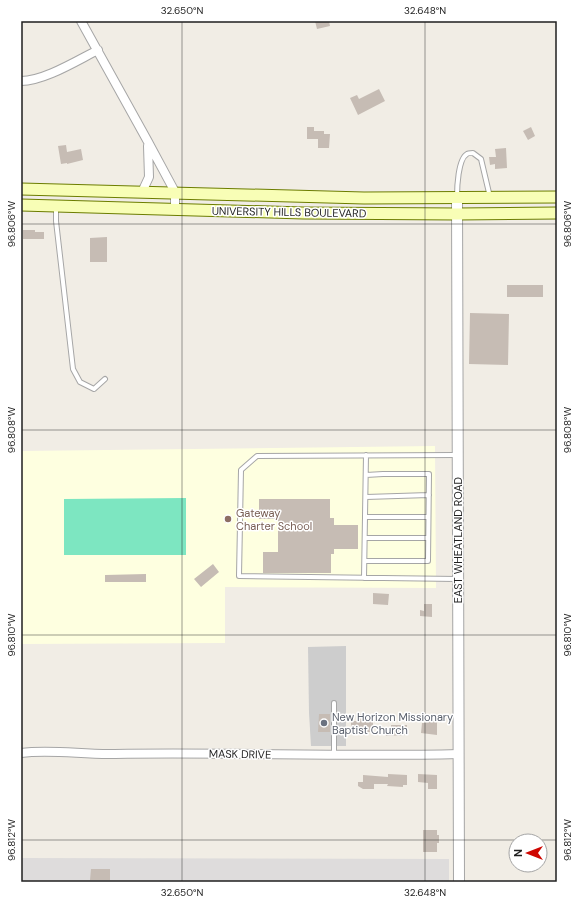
<svg xmlns="http://www.w3.org/2000/svg" width="578" height="903" font-family="'DM Sans',sans-serif">
  <rect width="100%" height="100%" fill="#f1ede5"/>
  <path fill="#dedcdc" d="M21 858 449 859V882H21Z"/>
  <path fill="#feffe0" d="M435 446 436 588 225 587V643L21 644V451Z"/>
  <path fill="#cdcdcd" d="M346 646V746H311L309 713 308 647Z"/>
  <path fill="#7de6c1" d="M186 498V555H64V499Z"/>
  <path fill="#c6bcb4" d="M315 21H329L330 26 317 29Z
    M379 89 385 101 358 115 350 98 357 95 359 99Z
    M307 127H314V131H324V134H330L329 148H318V139H307Z
    M531 127 535 136 528 140 523 131Z
    M66 145 67 152 81 149 83 160 67 164V163L61 164 58 146Z
    M506 148 507 168 495 169V164L490 165 489 157H496L495 149Z
    M23 230H35V232H44V239H23Z
    M107 237V262H90V238Z
    M507 285H543V297H507Z
    M470 313 509 314 508 365 469 364Z
    M259 499H330V518H334V525H358V549H334V554H331V573H263V552H278V519H259Z
    M213 564 219 572 201 587 194 579Z
    M146 574V582H105V575Z
    M373 593 389 594 388 605 373 604Z
    M424 604H432V617L420 616V610L424 611Z
    M319 714H330V732H318Z
    M357 714H364V716H367V721H373V732H358V734H351V721H357Z
    M426 720H437V735L421 733 422 723H426Z
    M391 725H407V735L386 736 387 728H391Z
    M388 774 407 775V785H403V787L387 786 388 784H374V789H363L358 786V782H363V775L388 777Z
    M418 774 437 775V789H428V783L418 782Z
    M423 830H437V835H439V843H437V852H423Z
    M91 869H110V880H90Z"/>
  <g fill="none" stroke-linecap="round" stroke-linejoin="round">
    <defs>
      <path id="service" d="M457 197C457 188 458 159 467 154 468 153 471 153 473 153L481 159 490 197
        M56 207V221L73 369 80 382 94 389 105 379
        M457 455 257 456 241 470 239 576 457 579
        M366 497 429 495
        M365 517H428
        M365 538H428
        M365 561H428L429 474H383L366 475
        M364 578 366 455
        M334 703V755"/>
      <path id="minor" d="M81 21 147 140 175 192V209
        M21 81C44 81 76 61 98 50
        M142 192 149 177 148 146
        M21 753C52 749 84 755 115 754 230 752 344 757 459 754"/>
      <path id="tertiary" d="M457 197 459 882"/>
      <path id="secondary" d="M21 189 364 198 557 197
        M21 205 303 213 457 214 557 213"/>
    </defs>
    <use href="#service" stroke="#a6a6a6" stroke-width="6"/>
    <use href="#minor" stroke="#a6a6a6" stroke-width="10"/>
    <use href="#tertiary" stroke="#a6a6a6" stroke-width="12"/>
    <use href="#secondary" stroke="#6c7d00" stroke-width="13"/>
    <use href="#service" stroke="#fff" stroke-width="4"/>
    <use href="#minor" stroke="#fff" stroke-width="8"/>
    <use href="#tertiary" stroke="#fff" stroke-width="10"/>
    <use href="#secondary" stroke="#f8feb6" stroke-width="11"/>
  </g>
  <path fill="none" stroke="#1f1f1f" stroke-width="1" stroke-opacity="0.45" d="M182 21V882M425 21V882M21 224H557M21 430H557M21 635H557M21 840H557"/>
  <circle fill="#8d6e63" stroke="#fff" stroke-width="1.5" cx="228" cy="519" r="4"/>
  <circle fill="#6b7280" stroke="#fff" stroke-width="1.5" cx="324" cy="723" r="4"/>
  <g text-anchor="middle" stroke-width="3" stroke-linejoin="round" paint-order="stroke">
    <g font-size="11" fill="#1f1f1f" stroke="#fff">
      <text transform="translate(289 212) rotate(1)" y="4">UNIVERSITY HILLS BOULEVARD</text>
      <text transform="translate(458 540) rotate(-90)" y="4">EAST WHEATLAND ROAD</text>
      <text transform="translate(240 754) rotate(1)" y="4">MASK DRIVE</text>
    </g>
    <g font-size="11" fill="#785e54" stroke="#fff" text-anchor="start">
      <text x="236" y="517">Gateway<tspan x="236" dy="13">Charter School</tspan></text>
    </g>
    <g font-size="11" fill="#5b616d" stroke="#fff" text-anchor="start">
      <text x="332" y="721">New Horizon Missionary<tspan x="332" dy="13">Baptist Church</tspan></text>
    </g>
  </g>
  <rect width="578" height="903" fill="none" stroke="#ffffff" stroke-width="44"/>
  <g transform="translate(528 853) rotate(270)"><circle r="19" fill="#ffffff" stroke="#a5a5a5"/>
  <path d="M0-3L7 15L0 10L-7 15Z" fill="#cf0600"/>
  <text y="-6" font-size="11" font-weight="bold" text-anchor="middle" fill="#1f1f1f">N</text>
  </g>
  <rect x="22" y="22" width="534" height="859" fill="none" stroke="#1f1f1f" stroke-width="1.5"/>
  <g font-size="10" text-anchor="middle" fill="#1f1f1f">
    <text x="182" y="14">32.650°N</text>
    <text x="425" y="14">32.648°N</text>
    <text transform="translate(567 224) rotate(-90)" y="4">96.806°W</text>
    <text transform="translate(11 224) rotate(-90)" y="4">96.806°W</text>
    <text transform="translate(567 430) rotate(-90)" y="4">96.808°W</text>
    <text transform="translate(11 430) rotate(-90)" y="4">96.808°W</text>
    <text transform="translate(11 635) rotate(-90)" y="4">96.810°W</text>
    <text transform="translate(567 635) rotate(-90)" y="4">96.810°W</text>
    <text transform="translate(11 840) rotate(-90)" y="4">96.812°W</text>
    <text transform="translate(567 840) rotate(-90)" y="4">96.812°W</text>
    <text x="182" y="896">32.650°N</text>
    <text x="425" y="896">32.648°N</text>
  </g>
</svg>
